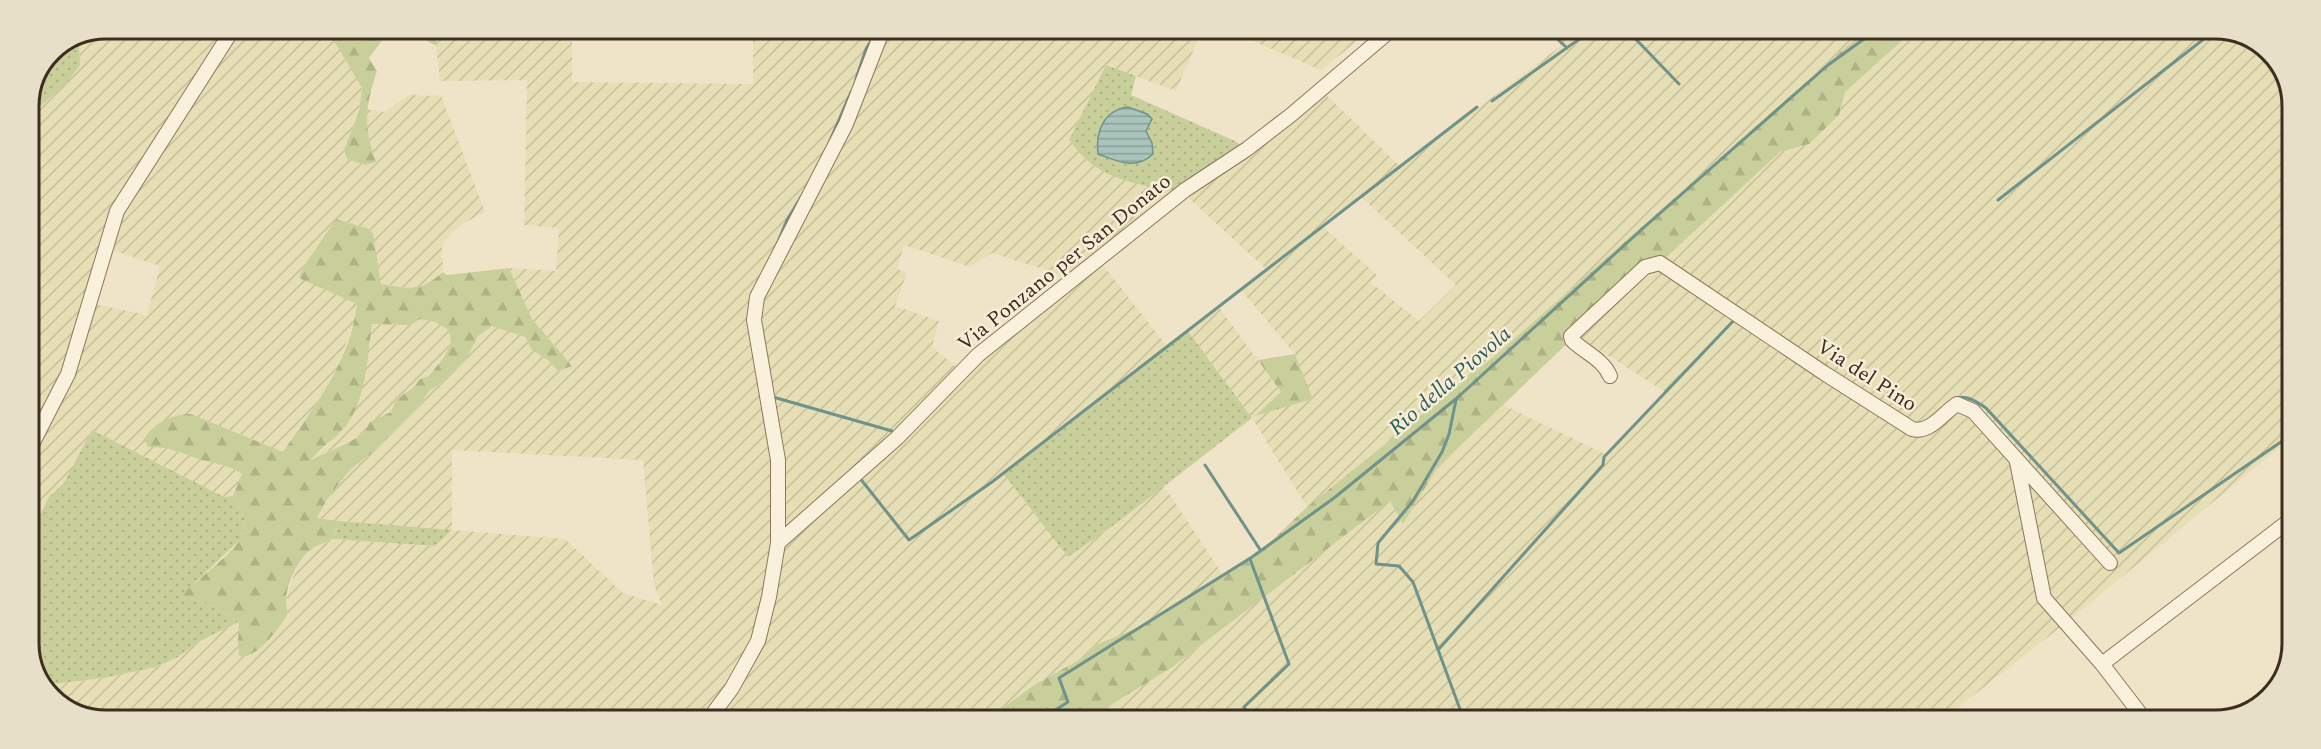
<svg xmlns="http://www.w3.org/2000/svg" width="2321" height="749" font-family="Spectral,serif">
  <defs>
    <pattern id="farmland-furrows" width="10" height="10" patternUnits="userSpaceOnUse" patternTransform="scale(1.5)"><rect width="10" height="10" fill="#e6deb5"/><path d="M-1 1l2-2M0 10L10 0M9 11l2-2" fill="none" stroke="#c6bf9b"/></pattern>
    <pattern id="grass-dots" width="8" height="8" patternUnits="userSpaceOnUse" patternTransform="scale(1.5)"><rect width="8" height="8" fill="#c9cf9b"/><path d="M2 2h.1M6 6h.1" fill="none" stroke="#aeb285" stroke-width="1.8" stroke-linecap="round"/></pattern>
    <pattern id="forest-firs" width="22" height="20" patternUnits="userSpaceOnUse" patternTransform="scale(1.5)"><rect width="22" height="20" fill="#c9cf9b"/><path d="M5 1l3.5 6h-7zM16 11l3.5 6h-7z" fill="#aeb285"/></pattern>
    <pattern id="water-rules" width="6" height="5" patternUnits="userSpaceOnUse" patternTransform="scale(1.5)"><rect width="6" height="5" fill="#a9c4bc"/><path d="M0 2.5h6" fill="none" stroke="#8ba098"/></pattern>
  </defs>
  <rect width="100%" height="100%" fill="#f0e4c8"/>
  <path fill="url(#farmland-furrows)" fill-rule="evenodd" d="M106 29H314L336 44 362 88 359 111 344 150 376 162 369 144 366 109 384 112 410 94 425 96 441 95 485 212 464 223 450 234 442 246 443 272 436 279 413 289 380 284 373 233 367 228 336 219 302 269 299 277 358 304 354 323 338 365 322 396 283 452 191 414 148 447H163L181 451 201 459 231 466 242 474 233 496 224 497 64 483 49 497 29 537V221L33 211 36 184 29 169V116L67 83 80 65 79 40ZM106 248 160 266 147 315 89 303Z
    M434 29H572V82L753 84V36L745 29 1202 30 1176 91 1106 65 1132 181 1182 193 1321 90 1400 166 1561 46 1549 30H1584L1587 33 1590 30 1864 31 1497 354 1307 507 1252 418 1187 330 1218 306 1281 392 1257 415 1312 399 1295 354 1240 289 1266 269 1183 193 1099 260 1167 346 1004 473 1118 522 1164 486 1223 575 1142 626 1095 645 1079 660 1034 685 988 719 86 718 45 690 43 685 104 678 156 667 178 657 200 641 239 622 238 641 288 612 285 605 294 573 301 561 309 551 333 539 435 546 451 531 317 519 329 496 351 469 374 451 420 405 429 391 437 386 466 360 478 336 492 326 507 330 525 337 532 350 549 361 558 371 572 366 532 319 509 268 556 271 559 228 524 225 527 80 440 81ZM1360 196 1456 285 1419 321 1370 282 1377 275 1322 226ZM904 245 970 267 992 253 1074 279 961 371 932 347 939 321 895 306 907 273 897 269ZM452 450 643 460 654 585 662 605 623 593 565 539 452 530Z
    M1227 30H1371L1321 70Z
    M1913 31H2235L2276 59 2292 101 2291 438 2062 626 1942 720 1078 719 1101 711 1171 668 1390 500 1403 524 1438 467 1503 405 1607 455 1667 393 1576 335 1780 152 1809 144 1839 115 1845 92Z
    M68 44 47 70 40 78 51 51Z
    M420 319 435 322 449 330 451 335V342L445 356 429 376 420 379 416 386 408 389 391 412 370 423 363 434 310 461 330 443 361 391 372 324 411 325Z"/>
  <path fill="url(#grass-dots)" fill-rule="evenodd" d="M79 40 80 65 67 83 29 116C28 90 56 49 79 40Z
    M1106 65 1136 76 1131 95 1235 141 1247 149 1182 193C1156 188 1118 182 1096 167 1085 160 1077 150 1069 140ZM1128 107 1147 114 1150 125 1146 131 1150 138 1146 160 1134 164 1109 158Z
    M29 169C38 188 37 201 29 221Z
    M1187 330 1252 418 1118 522 1068 557 1003 473Z
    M92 430 224 497 233 496 246 520 240 540 181 596 214 606 239 622 200 641 178 657 156 667 104 678 43 685 29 648V537L49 497 64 483Z
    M339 521 452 530 435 546 333 539Z"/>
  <path fill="url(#forest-firs)" fill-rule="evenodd" d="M331 29H434L437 46C425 42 424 34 415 31L406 38 383 39 369 58 377 71C365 107 363 126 376 162L365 165 347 159 344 150 359 111 362 88 336 44 325 36Z
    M1864 31H1913L1845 92 1839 115 1809 144 1780 152 1660 263 1576 335 1503 405 1438 467 1403 524 1390 501 1171 668 1101 711 1078 719H988L1034 685 1079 660 1095 645 1142 626 1261 551 1307 507 1497 354Z
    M336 219 367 228 373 233 381 284C409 289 420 292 443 272L447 275 509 268 532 319 572 366 558 371 549 361 532 350 525 337 492 326 478 336 466 360 437 386 429 391 420 405 374 451 351 469 329 496 317 518 339 521 333 539C325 543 315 546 308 552 295 564 281 595 288 612 283 625 262 650 249 655 246 657 243 656 239 656L238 641 239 622 214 606 180 596 227 555 240 540 246 520 233 496 242 474C229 465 217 464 202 460 180 453 173 447 148 447L144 439C154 423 172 414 191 414L283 452C314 407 351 360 357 304L299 278 302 269ZM420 319 435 322 449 330 451 342 445 356 429 376 420 379 415 386 396 400 391 412 370 422 363 434 349 442 311 460C320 448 334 440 344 428 367 401 367 357 372 324L411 325Z
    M1295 354 1313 399 1255 416 1281 392 1258 360Z"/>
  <path fill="url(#water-rules)" stroke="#6f938a" stroke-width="1.5" d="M1128 107 1147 114 1152 119 1146 131 1152 143 1153 154C1135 171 1118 161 1098 154 1095 132 1104 110 1128 107Z"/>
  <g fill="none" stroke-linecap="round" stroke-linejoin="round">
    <path stroke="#6f938a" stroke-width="3" d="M1548 30 1567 48
      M1627 30 1679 84
      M856 79 866 49 874 36
      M1492 101 1592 30
      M829 143 851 92
      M1998 200 2214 31
      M778 242 787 220 801 197
      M773 397 892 431
      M1456 400 1449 434 1442 452 1413 501 1378 543 1376 564 1399 566 1413 582 1464 720
      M1947 404C1960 391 1973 399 1986 408L2119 553 2291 435
      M1205 465 1261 551
      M859 477 909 540 992 482 1477 107
      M1250 559 1289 664 1244 707 1250 719
      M1438 650 1603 465 1604 457 1736 318
      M1041 719 1068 702 1059 678 1252 557 1334 498 1457 398 1641 230 1828 65 1875 31"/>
    <defs>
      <path id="minor" d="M1610 376C1603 359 1585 353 1572 340L1571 336 1645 267 1660 263 1824 373 1912 429C1930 434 1944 412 1957 404L1973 411 2110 563
        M29 450 68 374 117 211 233 29
        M2017 462 2044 598 2102 664 2145 720
        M778 543 897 438 978 355 1185 190 1247 149 1291 115 1391 30
        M2102 664 2290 520
        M709 719 732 688 758 641 769 597 778 543V460L754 320 757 297 846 124 883 29"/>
    </defs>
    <use href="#minor" stroke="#8d765c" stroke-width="16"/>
    <use href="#minor" stroke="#faf1dc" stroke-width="14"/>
  </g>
  <g text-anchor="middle" stroke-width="5" stroke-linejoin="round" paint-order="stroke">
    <g font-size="21" fill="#3d2e20" stroke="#f7eed8">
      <text transform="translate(1064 262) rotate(-39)" y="7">Via Ponzano per San Donato</text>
      <text transform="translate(1867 375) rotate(33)" y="7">Via del Pino</text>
    </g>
    <g font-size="22" font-style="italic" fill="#2f5d5a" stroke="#f7eed8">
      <text transform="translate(1449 380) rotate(-41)" y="8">Rio della Piovola</text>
    </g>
  </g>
  <path d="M0 0H2321V749H0ZM106 39H2215A67 67 0 0 1 2282 106V643A67 67 0 0 1 2215 710H106A67 67 0 0 1 39 643V106A67 67 0 0 1 106 39Z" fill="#e8dfc9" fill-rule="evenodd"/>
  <path fill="none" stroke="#3d2e20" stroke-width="3" d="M106 39H2215A67 67 0 0 1 2282 106V643A67 67 0 0 1 2215 710H106A67 67 0 0 1 39 643V106A67 67 0 0 1 106 39Z"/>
</svg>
